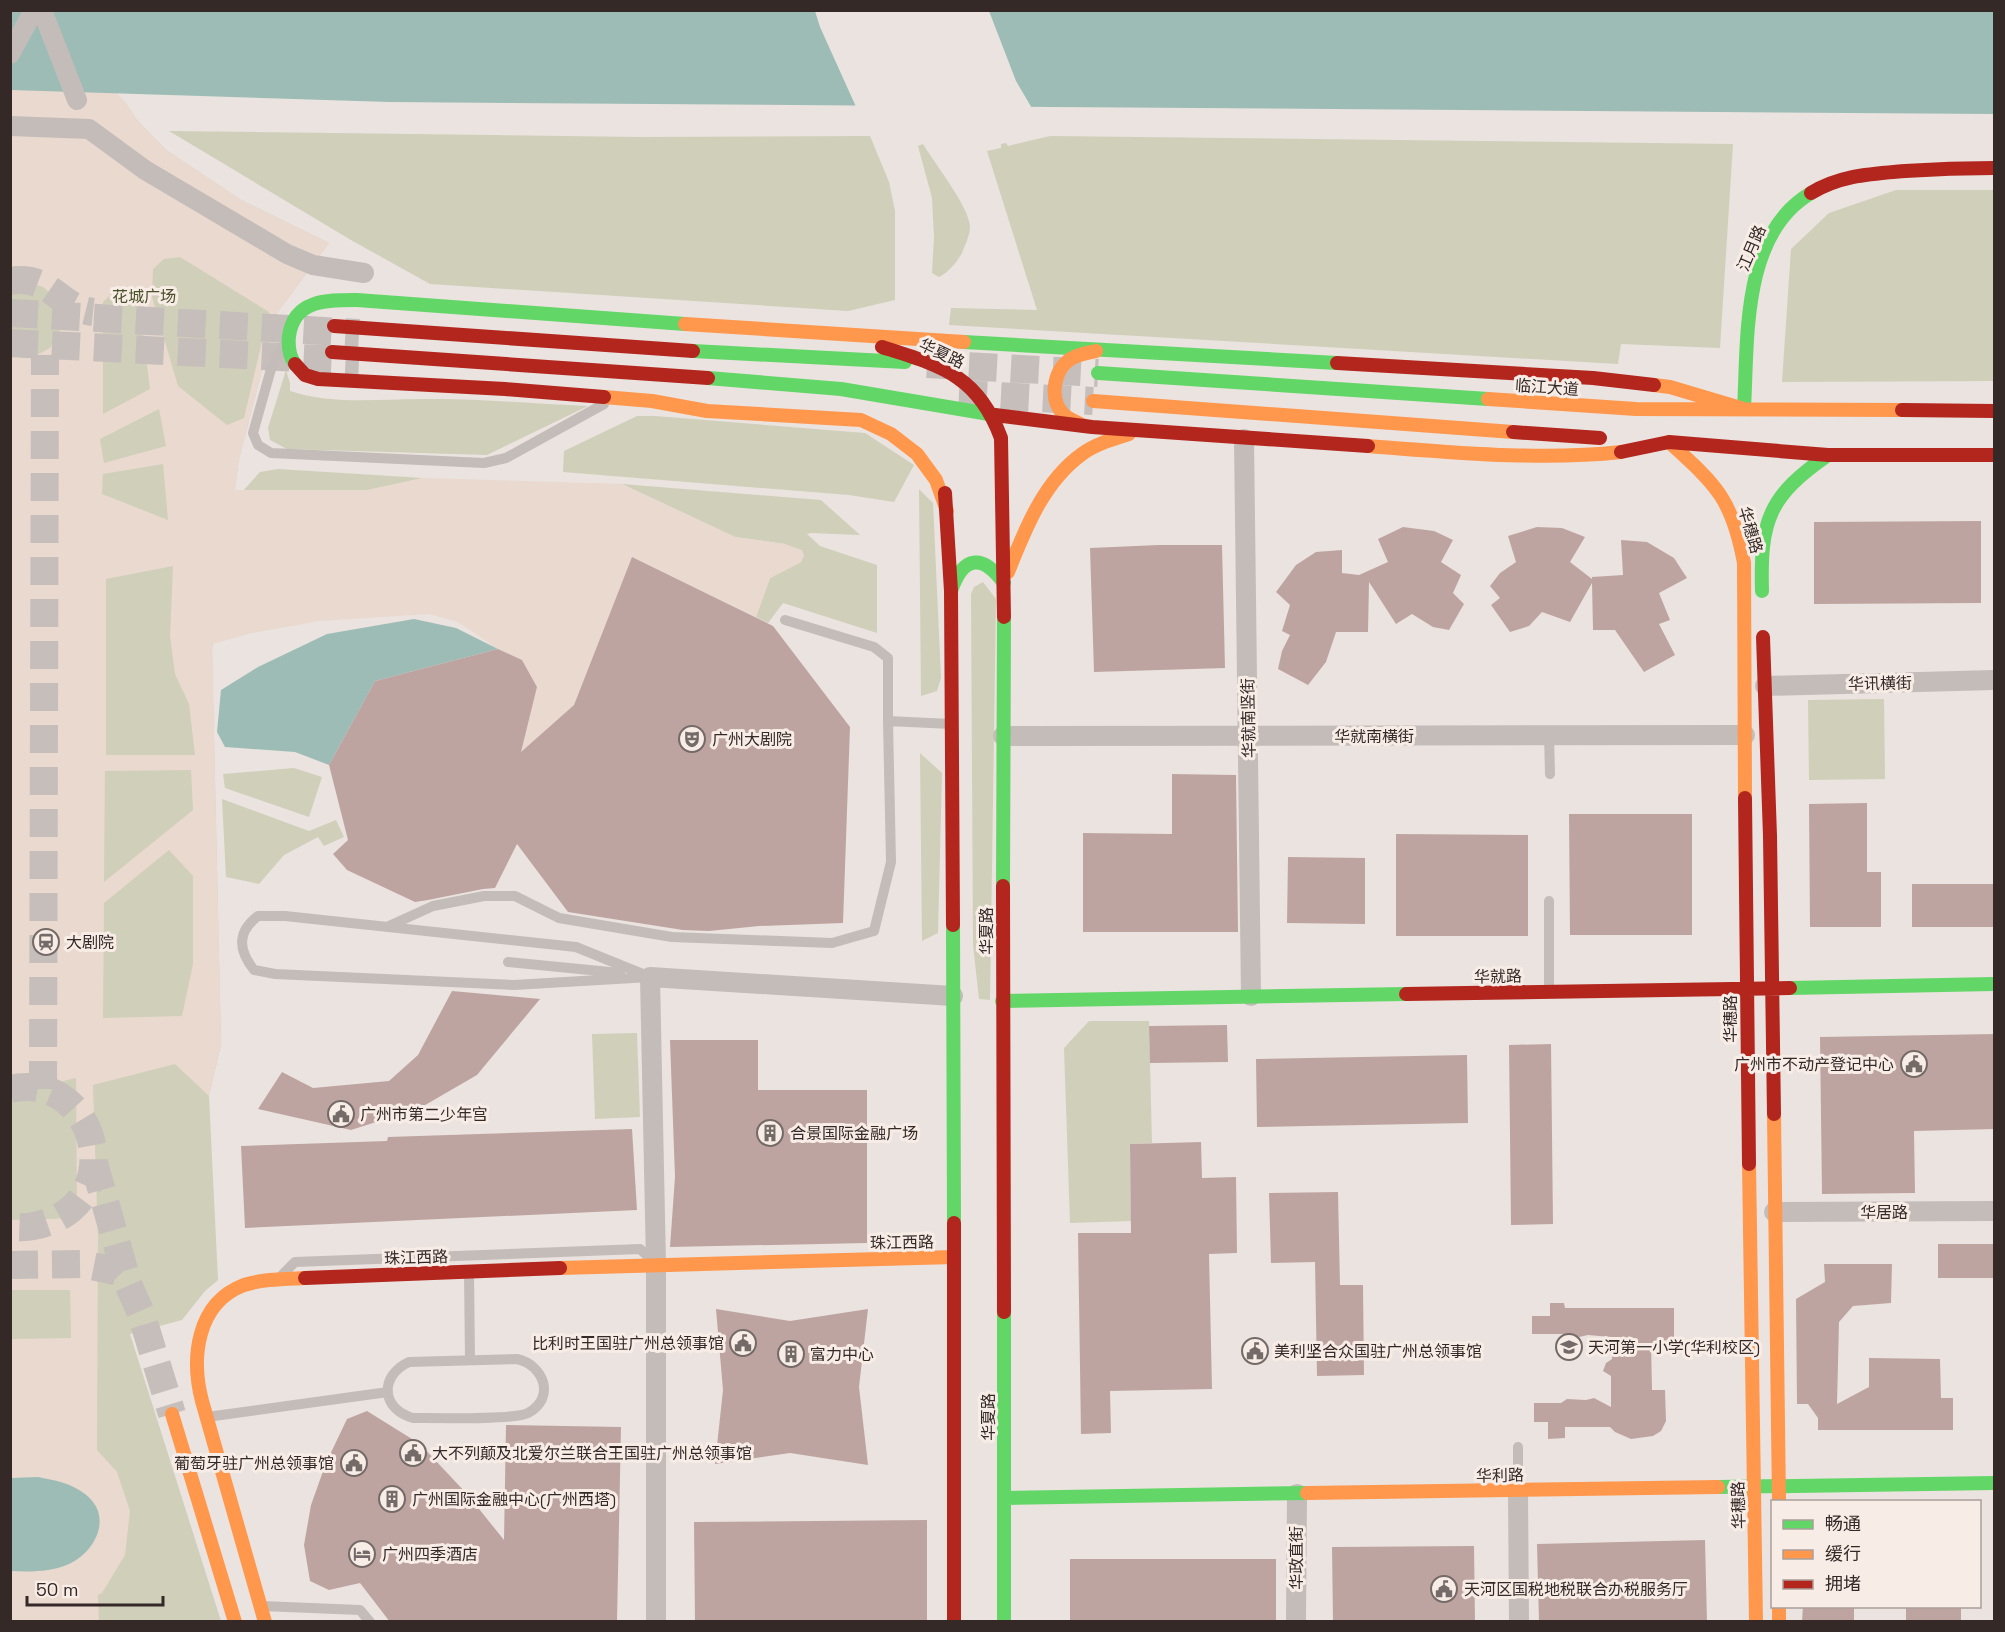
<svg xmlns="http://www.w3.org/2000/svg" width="2005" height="1632" font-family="'Space Grotesk','Noto Sans SC',sans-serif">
  <rect width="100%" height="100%" fill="#ebe3df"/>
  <path fill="#d0cfba" d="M11 97 124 101 137 120 166 150 241 200 329 243 277 313 239 459 212 649 221 1044 209 1096 218 1280 205 1291 182 1320 130 1334 221 1621H11Z
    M169 131 638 137 870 136 889 182 895 211V300L848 311 430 284 351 240Z
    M1050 136 1733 144 1720 348 1621 344 1618 364 949 325 951 308 1037 310 987 151 1001 148V144L1006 143 1008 146Z
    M923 144C935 164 968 205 970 226 970 236 965 245 962 253 957 262 948 273 939 277L932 273 934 237 932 198 918 146Z
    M1896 190H1994V381L1782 382 1791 249 1829 213Z
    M286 370 290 383V391C333 405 378 399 422 399 477 398 533 404 588 406L487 455 287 449 270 440 268 428Z
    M637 416H655L865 433 914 465 894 502 849 495 563 472 564 451Z
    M278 469 423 478 368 490 243 491 260 472Z
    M622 484 821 500 860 535 811 533 807 534 820 546 877 565V633L783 603 768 623 756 617 770 578 801 562 785 544 735 537Z
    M919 489 933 503 941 678 937 691 921 696Z
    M983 582 996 599 990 1000 979 999 973 945 971 594 974 587Z
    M1884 699 1885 779 1809 780 1808 700Z
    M920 753 942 773 938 933 922 941Z
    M294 768 322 777 309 817 225 788 223 774Z
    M222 799 309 831 336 820 344 837 324 846 318 837 284 855 259 884 226 877Z
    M1089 1021H1149L1152 1143 1130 1144 1131 1221 1070 1223 1064 1048Z
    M637 1033 640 1117 595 1119 592 1034Z"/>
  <path fill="#e9d9cf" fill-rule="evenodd" d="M11 11 78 52 124 101 137 120 166 150 241 200 329 243 277 313 239 459 235 490H368L423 478 622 484 735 537 785 544 802 550 804 556 801 562 770 578 756 617 632 557 574 705 521 752 537 687 522 660 498 649 458 622 429 614 319 621 252 633 212 644 221 1044 209 1096 175 1064 93 1085 98 1238 97 1450 117 1472 130 1511 125 1555 102 1593 98 1595 99 1621H11V1339L71 1338 70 1290H11V1220L77 1218 76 1078 11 1094V355L24 358 37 355 50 348 58 336 62 323 60 309 54 296 43 287 31 283H17L11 285ZM180 257 269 312 244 418 227 425 178 386 152 297 153 269 164 259ZM116 290 138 292 150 389 103 414V302ZM159 409 166 446 104 463 100 439ZM163 464 168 520 102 494 103 474ZM173 566 170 636 175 674 189 704 195 755H106V579ZM191 770 193 810 104 882 105 771ZM169 850 193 876V964L182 1016 103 1018 104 903Z"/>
  <path fill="#9dbcb6" d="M11 10 1994 11V114L389 102 11 90Z
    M414 619 456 628 498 649 375 681 329 765 295 752 225 747 217 732 221 690 258 667 327 634Z
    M38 1477C54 1480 71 1483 85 1494 113 1515 97 1551 69 1564 51 1572 30 1572 11 1571V1478Z"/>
  <path fill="#ebe3df" d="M815 11H989L1016 81 1033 110 857 109 820 27Z"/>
  <path fill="#bea4a1" d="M1981 521V603L1814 604V522Z
    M1403 527 1434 531 1453 540 1441 562 1461 575 1453 593 1464 604 1449 630 1433 627 1412 614 1396 624 1369 582 1368 632H1336L1326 662 1308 685 1278 669 1282 651 1290 635 1282 631 1290 605 1276 592 1296 565 1316 552 1342 550V573L1359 575 1388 562 1378 539Z
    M1537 527 1562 528 1585 537 1570 562 1592 579V577L1623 575 1621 540 1647 542 1674 558 1687 578 1659 593 1670 620 1659 624 1675 655 1644 672 1615 630H1593L1592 583 1570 622 1542 612 1529 626 1510 632 1491 605 1500 598 1490 586 1500 573 1516 562 1508 536Z
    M1159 545H1222L1225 668 1094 672 1090 548Z
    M632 557 773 626 850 727 843 923 759 926 709 931 683 930 568 912 517 844 495 888 483 889 428 900 415 902 347 870 333 854 348 840 329 765 375 681 498 649 522 660 537 687 521 752 574 705Z
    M1172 774 1236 775 1238 932H1083V833L1172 834Z
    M1867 803V872H1881V927H1810L1809 804Z
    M1569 814H1692V935H1570Z
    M1396 834 1528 835V936H1396Z
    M1288 857 1365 858V924L1287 923Z
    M1912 884H1995V927H1912Z
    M452 991 540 999 477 1075 420 1108 351 1130 258 1109 282 1072 313 1088 389 1081 418 1055Z
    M1227 1025 1228 1062 1150 1063 1149 1026Z
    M1995 1034V1129L1914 1131 1915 1193 1822 1194 1820 1037Z
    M670 1040H758V1090H867V1243L670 1247 675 1177Z
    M1551 1044 1553 1224 1511 1225 1509 1045Z
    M1467 1055 1468 1123 1257 1127 1256 1059Z
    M632 1129 637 1210 245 1228 241 1146 387 1141 388 1137Z
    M1201 1142 1202 1178 1236 1177 1237 1253 1209 1254 1212 1389 1110 1391 1111 1433 1081 1434 1078 1233H1131L1130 1144Z
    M1338 1192 1340 1285H1363L1364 1375 1317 1376 1315 1262 1271 1263 1269 1193Z
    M1938 1244H1995V1278H1938Z
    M1824 1264H1892L1891 1303 1853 1306 1839 1322 1837 1404 1869 1387V1358L1940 1359 1941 1398H1953V1430H1818V1418L1808 1404H1797L1796 1299 1825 1282Z
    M1550 1303H1564L1565 1308H1674V1343H1651L1652 1390H1665L1666 1421 1661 1431 1653 1436 1631 1439 1615 1432 1610 1427H1565V1438L1548 1439V1422H1534V1403H1561L1567 1399 1586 1400 1594 1398 1611 1407V1376L1603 1371 1606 1363 1612 1359 1611 1337 1588 1335 1579 1337 1573 1335 1566 1337 1563 1334H1532V1316H1550Z
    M716 1309 790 1321 868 1309 859 1387 868 1465 790 1453 715 1464 723 1390Z
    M367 1411 420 1444 467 1494 504 1540 506 1425 621 1427 617 1622H390L360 1583 329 1590 310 1581 304 1545 311 1505 326 1463 347 1419Z
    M927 1520V1622H695L694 1522Z
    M1705 1540 1707 1622H1539L1537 1544Z
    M1474 1546 1475 1622H1333L1332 1547Z
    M1070 1559H1276V1622H1070Z
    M1803 1606H1854V1622H1802Z
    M1906 1606H1961V1622H1906Z"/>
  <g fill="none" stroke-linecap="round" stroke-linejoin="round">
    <path stroke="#c6beba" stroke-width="28" stroke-dasharray="28 14" stroke-linecap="butt" d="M10 281C52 274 57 308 93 312
      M10 313 359 333
      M10 343 359 361
      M927 364 1098 373
      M959 394 1093 401
      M10 1089C90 1070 129 1189 51 1221 38 1226 24 1229 10 1226
      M43 1089 45 355
      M94 1163 128 1284
      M10 1265 81 1264 116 1271 128 1284 141 1313 172 1414"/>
    <path stroke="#c4bcb9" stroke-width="10" d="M282 347 271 369 253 433 258 445 271 453 484 463 506 458 604 404
      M785 620 874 647 888 658V721L951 724
      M1549 735 1550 774
      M258 916H285L576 947 650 977 514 985 275 974 254 970C238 950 237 932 258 916Z
      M389 926 433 906 484 896H515L559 918 672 937 832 943 874 931 891 862 888 721
      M508 962 620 973
      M1549 991V901
      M469 1272 470 1360
      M283 1274 295 1262 640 1249 652 1260
      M517 1359C544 1365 556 1398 528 1413 514 1420 434 1418 413 1418 381 1409 379 1376 409 1362Z
      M207 1417 388 1392
      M1518 1447V1490
      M262 1606 360 1610 370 1622"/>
    <path stroke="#c4bcb9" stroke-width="20" d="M10 54 34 10
      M10 126 89 129 145 170 287 254 313 265 364 273
      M1244 439 1251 996
      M1765 686 1994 680
      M1003 736 1745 735
      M1774 1212 1994 1211
      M1518 1491 1519 1622
      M656 1622V1264L650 977 953 996
      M1296 1622 1297 1494"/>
    <path stroke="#63d668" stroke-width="14" d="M964 342 1337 363
      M693 351 905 362
      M295 364C289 356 288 346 289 336 294 299 328 300 357 300L685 324
      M1098 373 1488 399
      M708 378 841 389 995 415
      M1744 409C1748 339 1741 234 1811 193
      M951 591C963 556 982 553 1004 583
      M1762 591C1760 520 1769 496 1828 455
      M1003 886 1004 617
      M953 925 954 1223
      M1790 988 1994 984
      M1002 1001 1406 994
      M1004 1312V1622
      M1718 1487 1994 1483
      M1005 1498 1307 1493"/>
    <path stroke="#ff974d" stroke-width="14" d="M685 324 964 342
      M1654 385 1670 387 1744 409
      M604 397 652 401 707 411 861 420 891 434 917 454 936 480 947 511
      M1488 399 1636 409 1902 410
      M1093 401 1513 432
      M1085 426C1078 423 1070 420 1064 415 1049 400 1053 372 1069 360 1077 354 1087 353 1096 351
      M1669 442C1716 485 1732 498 1744 563L1745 798
      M1368 446C1449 452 1540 461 1621 452
      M1008 572C1025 530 1043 482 1082 454 1096 444 1113 439 1129 434
      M1774 1114 1779 1502
      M1749 1164 1756 1622
      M560 1268 954 1257
      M172 1414 235 1622
      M1307 1493 1718 1487
      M1779 1606V1622
      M265 1622 202 1401C191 1359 196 1303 244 1285 263 1279 284 1279 305 1278"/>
    <path stroke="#b3261e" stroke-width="14" d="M1811 193C1841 175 1871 174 1905 171 1935 169 1964 168 1994 168
      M334 326 693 351
      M882 347C941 366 978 375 1001 438L1004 617
      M332 352 708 378
      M1337 363 1593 378 1654 385
      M295 364 305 375 318 379 505 389 604 397
      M1902 410 1994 411
      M995 415 1092 427 1368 446
      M1513 432 1600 438
      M1621 452 1669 442 1828 455H1994
      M945 493 951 591 953 925
      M1763 637 1770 836 1774 1114
      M1745 798 1749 1164
      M1003 886 1004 1312
      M1406 994 1790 988
      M954 1223V1622
      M305 1278 560 1268"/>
    <path stroke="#c4bcb9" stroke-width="20" d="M42 10 77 100"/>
  </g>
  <defs>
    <symbol id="theatre-ring" viewBox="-11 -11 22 22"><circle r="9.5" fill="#f8ede6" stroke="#746a67" stroke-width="1.5"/><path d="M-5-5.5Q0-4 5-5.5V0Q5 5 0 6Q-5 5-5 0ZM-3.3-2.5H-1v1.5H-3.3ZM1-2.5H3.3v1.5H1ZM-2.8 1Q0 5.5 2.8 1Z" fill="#746a67"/></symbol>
    <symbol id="station-ring" viewBox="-11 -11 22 22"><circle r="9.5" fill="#f8ede6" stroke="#746a67" stroke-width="1.5"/><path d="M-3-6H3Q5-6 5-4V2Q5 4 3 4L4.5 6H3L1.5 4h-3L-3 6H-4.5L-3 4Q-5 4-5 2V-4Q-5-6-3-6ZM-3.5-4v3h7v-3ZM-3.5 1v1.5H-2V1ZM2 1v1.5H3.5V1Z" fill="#746a67"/></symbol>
    <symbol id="civic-ring" viewBox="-11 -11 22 22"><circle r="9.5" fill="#f8ede6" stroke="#746a67" stroke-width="1.5"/><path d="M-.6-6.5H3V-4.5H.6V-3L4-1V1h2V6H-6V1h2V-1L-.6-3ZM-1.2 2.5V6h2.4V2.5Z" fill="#746a67"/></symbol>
    <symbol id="building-ring" viewBox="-11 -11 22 22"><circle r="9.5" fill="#f8ede6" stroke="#746a67" stroke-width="1.5"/><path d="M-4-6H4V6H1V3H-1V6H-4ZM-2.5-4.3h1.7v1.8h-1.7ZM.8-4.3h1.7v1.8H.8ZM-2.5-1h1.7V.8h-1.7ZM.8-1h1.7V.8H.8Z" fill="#746a67"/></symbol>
    <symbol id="school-ring" viewBox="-11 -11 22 22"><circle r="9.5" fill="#f8ede6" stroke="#746a67" stroke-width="1.5"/><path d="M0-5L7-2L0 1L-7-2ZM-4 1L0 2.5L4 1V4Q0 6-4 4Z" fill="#746a67"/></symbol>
    <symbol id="hotel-ring" viewBox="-11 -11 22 22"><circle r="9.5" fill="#f8ede6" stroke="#746a67" stroke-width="1.5"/><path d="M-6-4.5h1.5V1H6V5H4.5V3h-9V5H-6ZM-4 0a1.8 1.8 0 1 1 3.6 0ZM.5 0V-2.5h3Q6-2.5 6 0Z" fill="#746a67"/></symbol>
  </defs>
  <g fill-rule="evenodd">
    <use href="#theatre-ring" x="677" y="724" width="30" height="30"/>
    <use href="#station-ring" x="31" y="927" width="30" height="30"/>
    <use href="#civic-ring" x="1899" y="1049" width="30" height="30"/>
    <use href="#civic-ring" x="326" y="1099" width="30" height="30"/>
    <use href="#building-ring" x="755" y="1118" width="30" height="30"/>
    <use href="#civic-ring" x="728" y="1328" width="30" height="30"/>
    <use href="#school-ring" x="1554" y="1332" width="30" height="30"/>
    <use href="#civic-ring" x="1240" y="1336" width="30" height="30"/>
    <use href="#building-ring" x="776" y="1339" width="30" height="30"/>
    <use href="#civic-ring" x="398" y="1438" width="30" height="30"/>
    <use href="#civic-ring" x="339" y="1448" width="30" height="30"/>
    <use href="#building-ring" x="377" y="1484" width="30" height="30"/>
    <use href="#hotel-ring" x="347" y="1539" width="30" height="30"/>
    <use href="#civic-ring" x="1429" y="1574" width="30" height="30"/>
  </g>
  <g text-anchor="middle" stroke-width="6" stroke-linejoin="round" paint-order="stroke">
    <g font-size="16" fill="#342927" stroke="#f8ede6">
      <text transform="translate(1751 248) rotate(-67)" y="6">江月路</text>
      <text transform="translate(942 353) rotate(25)" y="6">华夏路</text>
      <text transform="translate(1547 387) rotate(4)" y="6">临江大道</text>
      <text transform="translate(1751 530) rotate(74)" y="6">华穗路</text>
      <text transform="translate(1880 683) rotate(-1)" y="6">华讯横街</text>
      <text transform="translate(1248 718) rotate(-91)" y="6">华就南竖街</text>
      <text x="1374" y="742">华就南横街</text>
      <text transform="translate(986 931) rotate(-90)" y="6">华夏路</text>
      <text transform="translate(1498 976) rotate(-1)" y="6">华就路</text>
      <text transform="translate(1730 1019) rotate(-90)" y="6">华穗路</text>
      <text x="1884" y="1218">华居路</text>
      <text transform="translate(902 1242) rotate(-1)" y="6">珠江西路</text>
      <text transform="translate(416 1257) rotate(-2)" y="6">珠江西路</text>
      <text transform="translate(988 1417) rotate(-90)" y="6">华夏路</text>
      <text transform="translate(1500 1475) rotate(-1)" y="6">华利路</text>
      <text transform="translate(1738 1505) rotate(-91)" y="6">华穗路</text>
      <text transform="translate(1296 1558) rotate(-90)" y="6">华政直街</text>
    </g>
    <g font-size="16" fill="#4b512c" stroke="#f8ede6">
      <text x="144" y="302">花城广场</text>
    </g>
    <g font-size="16" fill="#342927" stroke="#f8ede6" text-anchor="start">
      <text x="712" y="745">广州大剧院</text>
      <text x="66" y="948">大剧院</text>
      <text x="1894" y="1070" text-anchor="end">广州市不动产登记中心</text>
      <text x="360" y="1120">广州市第二少年宫</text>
      <text x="790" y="1139">合景国际金融广场</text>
      <text x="724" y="1349" text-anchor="end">比利时王国驻广州总领事馆</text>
      <text x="1588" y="1353">天河第一小学(华利校区)</text>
      <text x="1274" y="1357">美利坚合众国驻广州总领事馆</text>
      <text x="810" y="1360">富力中心</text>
      <text x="432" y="1459">大不列颠及北爱尔兰联合王国驻广州总领事馆</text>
      <text x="334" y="1469" text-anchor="end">葡萄牙驻广州总领事馆</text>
      <text x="412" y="1505">广州国际金融中心(广州西塔)</text>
      <text x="382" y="1560">广州四季酒店</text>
      <text x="1464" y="1595">天河区国税地税联合办税服务厅</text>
    </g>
  </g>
  <rect width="2005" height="1632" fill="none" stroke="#342927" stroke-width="24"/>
  <rect x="1771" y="1500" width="210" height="108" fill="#f8ede6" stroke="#aa9f9a" stroke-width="1.5"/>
  <rect x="1783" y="1520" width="30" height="9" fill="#63d668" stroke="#aa9f9a" stroke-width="1.5"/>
  <text x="1825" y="1530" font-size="18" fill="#342927">畅通</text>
  <rect x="1783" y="1550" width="30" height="9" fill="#ff974d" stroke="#aa9f9a" stroke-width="1.5"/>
  <text x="1825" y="1560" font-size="18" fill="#342927">缓行</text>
  <rect x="1783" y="1580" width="30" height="9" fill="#b3261e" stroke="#aa9f9a" stroke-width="1.5"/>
  <text x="1825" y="1590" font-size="18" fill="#342927">拥堵</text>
  <path d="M27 1596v9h136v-9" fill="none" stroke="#342927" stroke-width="3"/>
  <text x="36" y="1596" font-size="18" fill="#342927" stroke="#f8ede6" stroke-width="4.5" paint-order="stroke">50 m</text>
</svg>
